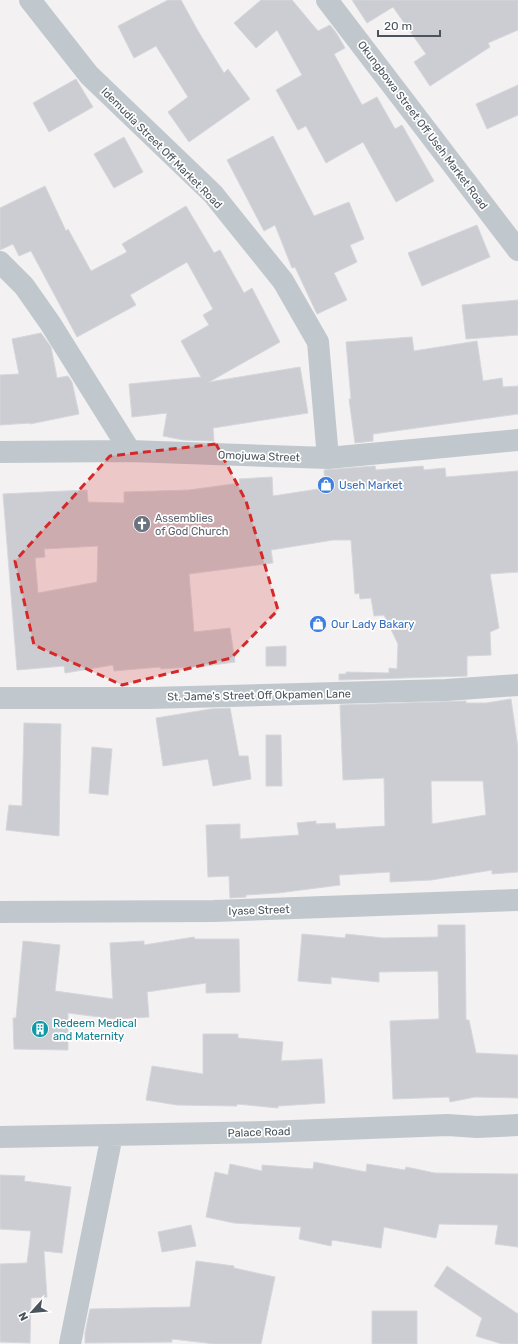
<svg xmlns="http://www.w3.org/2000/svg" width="518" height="1344" font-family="Rubik,sans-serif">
  <rect width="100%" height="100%" fill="#f3f1f1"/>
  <path fill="#cbcdd3" stroke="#d5d7db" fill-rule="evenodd" d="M168 0H181L198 31 224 73 228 69 250 99 189 142 168 112 188 97 156 46 134 58 118 26Z
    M261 0H292L318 31 330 25 337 34 345 48 334 54 362 105 377 97 395 129 402 125 434 181 396 202 363 142 326 163 306 126 298 130 276 90 302 75 277 30 256 48 234 23Z
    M352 0H518V30L488 43 490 47 430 86 414 62 426 54 393 7 367 23Z
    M76 79 93 107 49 132 33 103Z
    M518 85V115L487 129 476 104Z
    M273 136 314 216 349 202 364 239 350 245 357 262 334 273 347 300 317 314 295 267 292 268 275 225 264 231 227 160Z
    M124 137 143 172 114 188 94 154Z
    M45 186 66 231 68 229 91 271 127 252 122 244 186 206 214 253 220 250 244 293 252 288 280 342 209 382 300 367 308 413 213 428 214 441H211L183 440 163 436 167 413 132 417 129 384 201 377 181 341 209 325 203 315 213 309 187 262 130 295 136 305 77 337 31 251 19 256 13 244 0 250V208Z
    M477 225 490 257 422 286 408 253Z
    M518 300V335L466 339 462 305Z
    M41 333 51 347 57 378 68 376 72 382 79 414 30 424V423L0 425V375L19 374 12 339Z
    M412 337 414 351 477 341 483 381 502 378 503 387 518 386V414L373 434V441L355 443 349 399H351L346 342Z
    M375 466 376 470 423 466 424 470 445 468 446 477 518 471V572L490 574 499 628 490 632 491 655 467 656V676L339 680V674H346V672L389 673V668L397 669 398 644 384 615 374 616 371 598 360 599 359 593 355 594 351 540H333L271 550 273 563 189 574 194 632 230 628 235 662 205 666 161 669 160 667 114 671 113 665 65 673 64 666 17 670 3 494 87 490 88 502 124 503V492L189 490 240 483 239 479 272 477 273 496 325 488 324 470ZM98 546 97 582 38 593 35 558 45 557 44 549Z
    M286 646V666H266V647Z
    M511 699 518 748V872L492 874V870L431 880 390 882V872L339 875 340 885 278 893 246 895V897L230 898 229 876 208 877 206 825 240 824V839L299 835 297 823 316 821V824L335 823 336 829 385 826 384 778 343 780 340 705 466 701V703H486ZM431 781H483L486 815 432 824Z
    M230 708 239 756H248L251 779 213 786 208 759 163 766 156 718 211 709Z
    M24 723 61 724 59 836 6 830 9 805 22 806Z
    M266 735H281L282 786H266Z
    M92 747 112 749 108 795 89 793Z
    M438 925H465L466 1020H469L476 1053 518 1055V1098L475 1097 450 1102 449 1097 393 1099 390 1021 439 1019 438 971 379 972V982L331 977V984L298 981 302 934 345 938 346 934 383 938 438 937Z
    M194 937 195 939H239L240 992 206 993V983L147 992 149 1017 115 1019 68 1013V1050L14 1049 13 1018H16L23 941 60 945 55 991 113 999 110 943 144 941V945Z
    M203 1034H238V1038L283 1042 281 1061 322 1059 325 1103 278 1106V1108L237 1104V1106L177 1105 146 1100 152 1066 203 1074Z
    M314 1162 366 1172 367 1164 405 1170 406 1167 435 1173 518 1174V1247L495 1244 498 1225 439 1224 436 1238 384 1227 381 1248 332 1240 331 1246 299 1239 301 1227 234 1223 206 1217 215 1172 228 1175 230 1164 262 1171V1165L313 1169Z
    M0 1175 25 1176 24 1181 71 1187 62 1253 44 1251 47 1297 31 1298 30 1343 0 1342V1264L27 1263 31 1231 0 1229Z
    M191 1225 196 1246 162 1252 158 1232Z
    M196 1261 234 1266V1268L275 1277 261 1344H215L172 1339V1342L85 1343V1333L90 1309 190 1307Z
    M447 1266 518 1314V1344H502L476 1336 482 1318 434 1286Z
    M372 1311H417V1344H372Z"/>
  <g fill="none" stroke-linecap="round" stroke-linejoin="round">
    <path stroke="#c0c8ce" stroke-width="22" d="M30 0 89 75 213 194 283 281 318 342 328 458
      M327 0 518 250
      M0 262 24 286 50 323 130 451
      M0 452 130 451 328 458 518 440
      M0 698H150L446 690 518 685
      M0 912 214 911 518 900
      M0 1137 265 1132 448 1125 477 1127 518 1125
      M70 1344 112 1135"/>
  </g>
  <path fill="#d62828" fill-opacity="0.2" stroke="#d62828" stroke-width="3" stroke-dasharray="8 5" stroke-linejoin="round" d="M216 444 246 501 278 610 231 658 122 685 34 645 15 561 110 456Z"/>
  <defs>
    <symbol id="shop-disc" viewBox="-11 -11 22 22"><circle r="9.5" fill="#3f7fe0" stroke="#fff"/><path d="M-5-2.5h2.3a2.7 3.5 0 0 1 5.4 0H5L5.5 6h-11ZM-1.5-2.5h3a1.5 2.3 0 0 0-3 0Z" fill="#fff"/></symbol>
    <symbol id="church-disc" viewBox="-11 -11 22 22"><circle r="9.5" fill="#6b7280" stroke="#fff"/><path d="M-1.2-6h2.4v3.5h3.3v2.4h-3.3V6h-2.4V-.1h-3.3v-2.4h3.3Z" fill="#fff"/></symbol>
    <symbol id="building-disc" viewBox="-11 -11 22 22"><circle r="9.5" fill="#0f9aa8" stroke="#fff"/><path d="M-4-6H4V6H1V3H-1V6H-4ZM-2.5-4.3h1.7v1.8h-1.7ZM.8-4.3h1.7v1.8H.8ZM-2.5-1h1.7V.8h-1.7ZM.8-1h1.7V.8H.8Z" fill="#fff"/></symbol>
  </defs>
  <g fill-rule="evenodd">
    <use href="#shop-disc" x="316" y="475" width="20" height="20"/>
    <use href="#church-disc" x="132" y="514" width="20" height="20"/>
    <use href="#shop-disc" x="308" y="614" width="20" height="20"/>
    <use href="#building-disc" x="30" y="1019" width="20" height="20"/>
  </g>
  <g text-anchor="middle" stroke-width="3.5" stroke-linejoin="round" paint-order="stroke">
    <g font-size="11" fill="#4a545d" stroke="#fff">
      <text transform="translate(423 125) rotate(53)" y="4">Okungbowa Street Off Useh Market Road</text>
      <text transform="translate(162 148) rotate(45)" y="4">Idemudia Street Off Market Road</text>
      <text transform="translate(259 456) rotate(2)" y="4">Omojuwa Street</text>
      <text transform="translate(259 695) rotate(-1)" y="4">St. Jame's Street Off Okpamen Lane</text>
      <text transform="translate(259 910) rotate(-2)" y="4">Iyase Street</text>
      <text transform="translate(259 1132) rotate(-2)" y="4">Palace Road</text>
    </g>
    <g font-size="11" fill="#366cbe" stroke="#fff" text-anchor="start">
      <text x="339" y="489">Useh Market</text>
      <text x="331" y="628">Our Lady Bakary</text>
    </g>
    <g font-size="11" fill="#5b616d" stroke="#fff" text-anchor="start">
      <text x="155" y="522">Assemblies<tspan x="155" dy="13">of God Church</tspan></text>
    </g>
    <g font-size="11" fill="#0d838f" stroke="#fff" text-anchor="start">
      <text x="53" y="1027">Redeem Medical<tspan x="53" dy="13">and Maternity</tspan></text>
    </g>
  </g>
  <g transform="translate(32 1312) rotate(243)" stroke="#ffffff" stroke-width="3" paint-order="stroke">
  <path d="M0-3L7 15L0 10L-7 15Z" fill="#4a545d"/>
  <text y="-6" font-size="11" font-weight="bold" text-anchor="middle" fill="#4a545d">N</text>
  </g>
  <path d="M378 30v6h62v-6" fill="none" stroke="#4a545d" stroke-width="2"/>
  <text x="384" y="30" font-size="12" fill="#4a545d" stroke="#ffffff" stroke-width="3" paint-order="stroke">20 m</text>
</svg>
